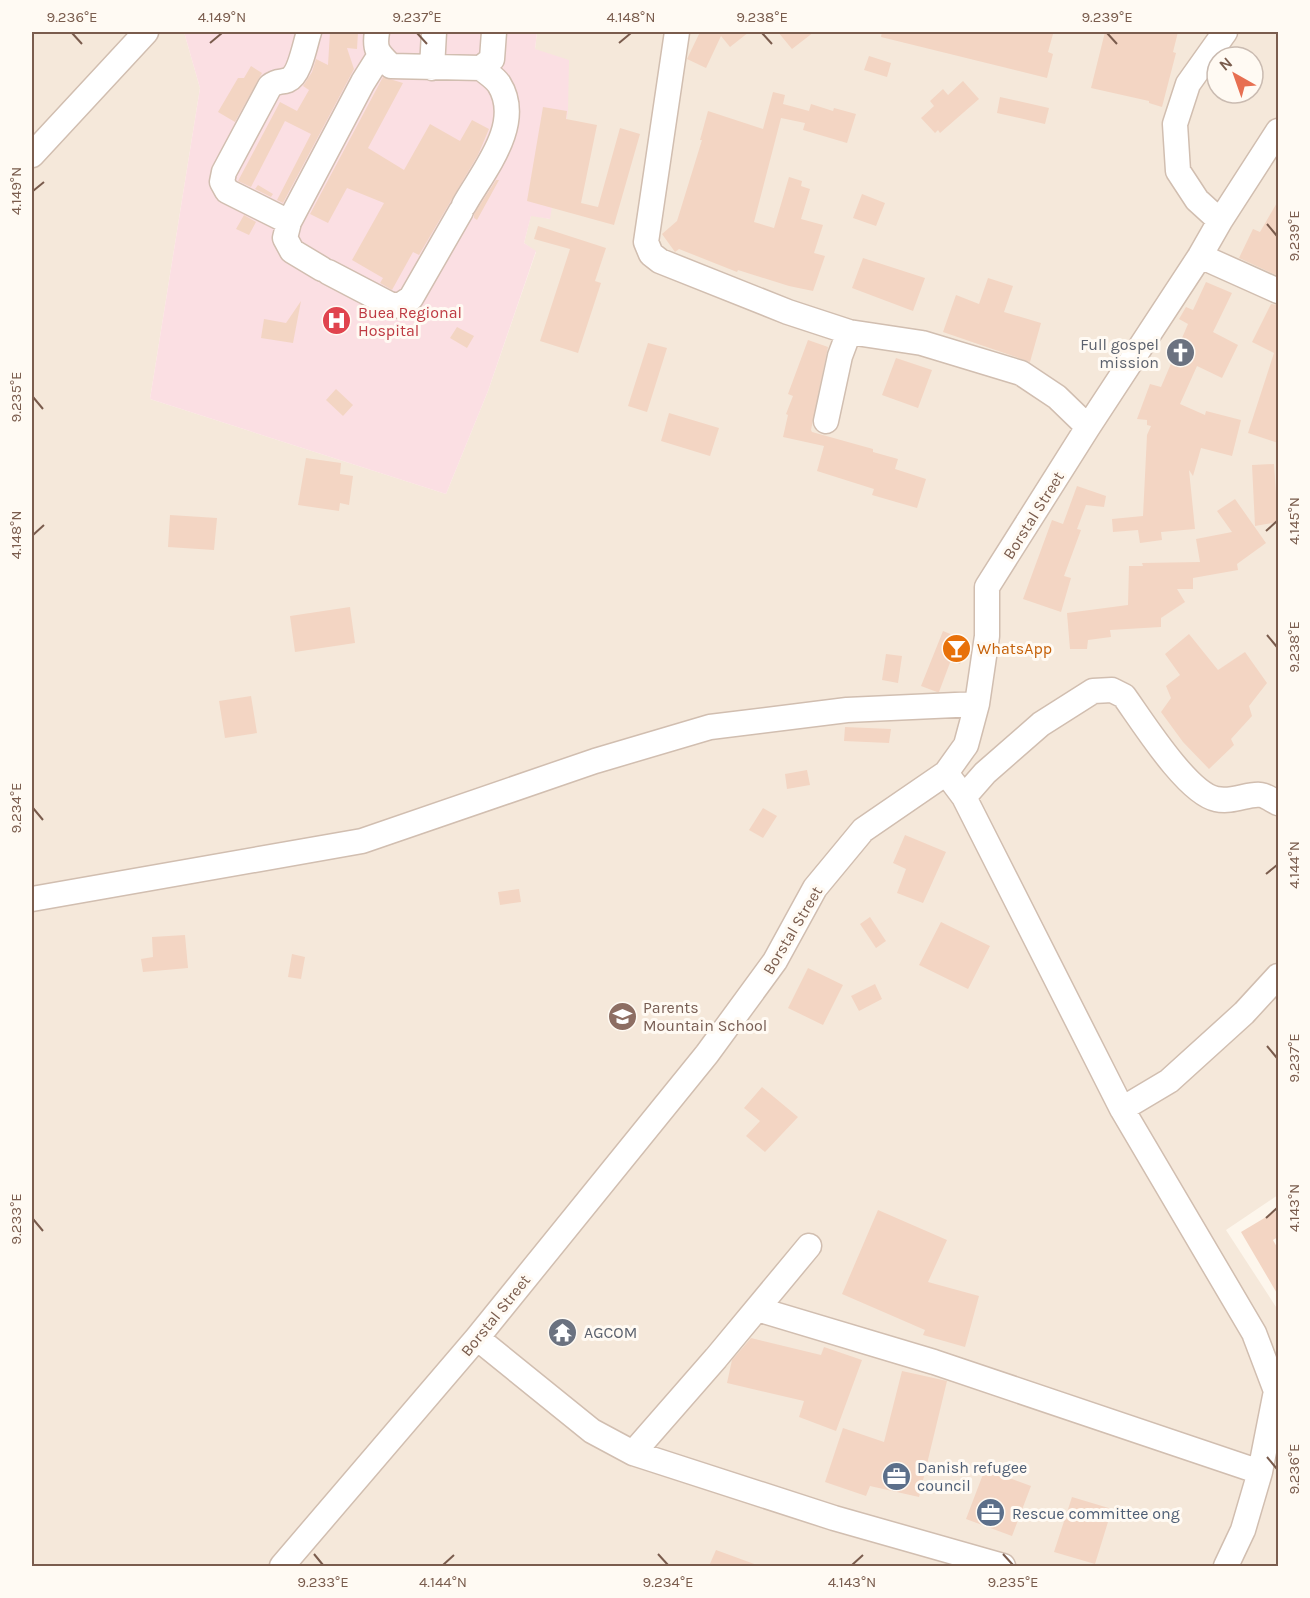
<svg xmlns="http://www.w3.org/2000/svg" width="1310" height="1598" font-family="Karla,sans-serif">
  <rect width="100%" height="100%" fill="#fdf6ec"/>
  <path fill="#f5e8da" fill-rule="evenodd" d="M32 32H184L200 88 150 399 446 494 488 391 536 252 524 243 531 215 550 219 535 49 537 32H1278V1195L1226 1230 1278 1310V1566H32ZM1217 57H1253V93H1217Z"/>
  <path fill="#fbdfe3" d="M184 32H537L535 49 569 60 568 111 550 219 531 216 524 243 536 251 488 391 446 494 150 399 200 88Z"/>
  <path fill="#f3d5c3" d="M330 32H358L357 49 347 48 354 69 283 203 277 200 311 134 285 121 251 187 238 181 280 102 297 111 309 90 303 86 312 72 316 59 328 65Z
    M700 32H749L730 47 721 36 706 68 687 59Z
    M778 32H814L792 49Z
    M882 32H1045L1053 34 1048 52 1053 54 1047 78 881 37Z
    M1105 32H1178L1173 52 1176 53 1162 107 1149 103V101L1091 88Z
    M869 56 891 63 887 77 864 70Z
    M251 66 262 73 235 122 218 112 238 78H244Z
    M383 77 403 83 368 148 404 170 430 124 460 141 472 120 489 129 478 155 419 255 413 252 392 290 380 283 383 278 352 260 384 203 347 188 328 223 310 214Z
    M963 81 979 99 940 133 938 130 935 133 921 118 934 106 930 101 943 89 948 95Z
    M773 92 785 95 783 104 809 111 811 104 833 111 834 108 856 114 847 143 803 130 805 123 781 118 754 222 774 228 789 177 802 181 801 186 810 189 801 219 823 225 814 253 825 256 813 291 789 286 738 270 737 272 679 249 675 252 662 234 677 221 702 140H700L708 111 763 129Z
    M1000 97 1049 108 1045 124 997 113Z
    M543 107 567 111 566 119 597 125 581 203 598 207 620 128 640 134 614 225 527 201Z
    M496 180H499L477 220 474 218V214Z
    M258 185 273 194 271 197 255 189Z
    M862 194 885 203 876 226 853 218Z
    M1278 201V276L1239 258 1253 229 1260 232Z
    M244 215 256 222 249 235 236 229Z
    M538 226 606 248 595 281 601 283 578 353 540 341 570 249 534 239Z
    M863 258 925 278 913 311 852 288Z
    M988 278 1013 286 1004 312 1041 323 1030 362 943 332 956 295 979 304Z
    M1206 282 1232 293 1213 332 1238 345 1222 378 1197 366 1180 404 1205 415 1206 411 1241 420 1232 456 1201 448 1193 476 1189 470 1195 529 1161 532 1162 540 1140 543 1138 530 1113 532 1112 519 1143 516 1147 435 1151 426 1147 425V420L1137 419 1150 384 1161 387 1188 324 1179 319 1186 307 1193 310Z
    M301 301 293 343 261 338 264 319 286 323Z
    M1271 304 1278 305V443L1248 433 1274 353 1252 342Z
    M457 327 474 336 467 348 450 338Z
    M808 340 828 347 811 430 812 432 873 449V452L898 459 895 469 926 479 917 508 872 495 874 489 817 471 824 446 783 437 788 415 786 414 793 396 788 394Z
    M648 343 667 348 647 412 628 406Z
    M896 358 932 370 918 408 882 395Z
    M336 389 353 405 343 416 326 400Z
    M669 413 719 428 710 456 661 441Z
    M306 458 341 463 340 474 353 476 349 505 340 503 339 511 298 505Z
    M1274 464 1278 522 1255 526 1252 465Z
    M1077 486 1106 496 1104 507 1086 505 1077 529 1081 530 1064 576 1071 578 1061 612 1023 599 1052 520 1063 524Z
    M1235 499 1266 543 1237 564 1238 570 1193 578V589H1177L1185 602 1161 618V627L1110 630 1111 637 1088 640 1087 649H1070L1067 613 1128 605 1129 566H1143L1142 563 1200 562 1196 539 1232 532 1217 511Z
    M170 515 217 518 214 550 168 547Z
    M350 607 355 643 295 652 290 616Z
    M943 631 958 637 955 643 967 648 960 664 951 660 939 692H937L921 686Z
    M1189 634 1218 670 1245 652 1267 683 1249 706 1252 716 1231 739 1234 745 1209 769 1183 742 1161 712 1171 698 1166 686 1180 675 1165 654Z
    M886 654 902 656 898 683 882 680Z
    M251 696 257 733 225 738 219 701Z
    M845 727 891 729 889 743 844 741Z
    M807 770 810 785 787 789 785 774Z
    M763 808 777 816 763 838 749 830Z
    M905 835 946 852 923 903 897 893 906 869 893 863Z
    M519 889 521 902 500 905 498 892Z
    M870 917 886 941 876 948 860 924Z
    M941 922 990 946 968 989 919 965Z
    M185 935 188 968 143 972 141 959 153 957 152 937Z
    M292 954 305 957 301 979 288 977Z
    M808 968 843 985 823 1025 788 1008Z
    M875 984 882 999 859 1011 851 996Z
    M762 1087 798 1117 765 1152 746 1136 760 1121 744 1108Z
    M878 1210 947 1240 928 1282 979 1296 965 1347 923 1335 925 1330 842 1294Z
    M1278 1210V1237L1273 1240 1278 1249V1295L1241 1232Z
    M751 1338 821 1355 824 1347 862 1360 836 1431 799 1417 804 1401 727 1383 732 1360Z
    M902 1371 947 1381 919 1497 870 1486 866 1496 825 1482 843 1428 884 1442Z
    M985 1469 1031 1486 1012 1536 966 1519Z
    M1072 1497 1112 1509 1095 1564 1054 1552Z
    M716 1550 757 1565V1566H709Z"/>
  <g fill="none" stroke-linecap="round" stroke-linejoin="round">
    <defs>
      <path id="minor" d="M377 32C374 50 378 53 391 66L481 68 492 59 494 32
        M677 32 646 242 651 254 660 261 788 312 849 332 922 343 1021 373 1057 397 1088 427
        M432 68 434 32
        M32 155 146 32
        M464 205C483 171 524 124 499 84 495 78 487 73 481 68
        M1220 221 1197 200 1178 171 1175 124 1188 84 1225 32
        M289 222 227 191 222 182 224 172 270 86C278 80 280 83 288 80 300 75 305 44 309 32
        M1200 256 1278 291
        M322 269 292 251 285 238 289 222 363 82 380 55
        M328 272 393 306 402 304 411 298 461 211
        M826 421 840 356 849 332
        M946 773 964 797 1122 1109 1254 1333 1276 1391 1260 1472 1243 1530 1226 1566
        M964 797 985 773 1041 724 1093 691 1112 690 1124 696C1142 721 1187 793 1216 799 1233 803 1248 793 1261 795 1267 796 1273 801 1278 803
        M32 899 362 841 595 761 710 727 847 710 977 704
        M1122 1109 1169 1081 1244 1013 1278 976
        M757 1309 934 1362 1260 1472
        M477 1338 592 1431 633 1453 834 1518 1003 1566
        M633 1453 716 1358 809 1246
        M282 1566 477 1338 707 1054 775 961 815 888 863 830 946 773 966 745 977 704 987 636V587L1088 427 1200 256 1220 221 1278 131"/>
    </defs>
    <use href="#minor" stroke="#d1beb0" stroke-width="27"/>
    <use href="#minor" stroke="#fff" stroke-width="24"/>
  </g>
  <path fill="none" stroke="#7a5c4d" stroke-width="2" d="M72 33 82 44M417 33 427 44M762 33 772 44M1107 33 1117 44M210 43 222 33M619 43 631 33M33 191 44 182M1267 224 1277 236M33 397 43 409M1266 531 1277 521M33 535 44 525M1267 635 1277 647M33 808 43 820M1266 874 1277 865M1267 1046 1277 1058M1266 1218 1277 1208M33 1219 43 1231M1267 1457 1277 1469M314 1554 323 1565M658 1554 668 1565M1003 1554 1013 1565M443 1565 454 1555M852 1565 863 1555"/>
  <defs>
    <symbol id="hospital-disc" viewBox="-11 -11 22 22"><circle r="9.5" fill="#e0444e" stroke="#fffaf3"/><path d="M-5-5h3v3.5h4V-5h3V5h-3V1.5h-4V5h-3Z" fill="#fff"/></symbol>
    <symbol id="church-disc" viewBox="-11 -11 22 22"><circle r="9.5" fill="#6b7280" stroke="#fffaf3"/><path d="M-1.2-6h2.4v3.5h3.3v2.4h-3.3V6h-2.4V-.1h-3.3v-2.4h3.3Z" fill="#fff"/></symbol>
    <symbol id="bar-disc" viewBox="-11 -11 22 22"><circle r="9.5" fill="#e8710a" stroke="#fffaf3"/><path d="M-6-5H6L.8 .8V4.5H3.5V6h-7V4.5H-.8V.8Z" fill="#fff"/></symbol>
    <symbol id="school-disc" viewBox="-11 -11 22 22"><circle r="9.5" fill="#8d6e63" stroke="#fffaf3"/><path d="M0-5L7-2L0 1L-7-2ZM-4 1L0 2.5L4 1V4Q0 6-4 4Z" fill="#fff"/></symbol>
    <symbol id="temple-disc" viewBox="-11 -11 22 22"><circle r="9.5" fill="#6b7280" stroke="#fffaf3"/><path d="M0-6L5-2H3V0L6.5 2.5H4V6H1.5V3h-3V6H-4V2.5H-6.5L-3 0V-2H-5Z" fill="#fff"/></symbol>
    <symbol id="office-disc" viewBox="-11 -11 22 22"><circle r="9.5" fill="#5c6f8a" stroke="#fffaf3"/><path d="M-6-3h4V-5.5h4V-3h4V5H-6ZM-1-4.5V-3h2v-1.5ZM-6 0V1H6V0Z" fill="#fff"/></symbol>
  </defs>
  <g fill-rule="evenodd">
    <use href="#hospital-disc" x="320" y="304" width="33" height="33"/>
    <use href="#church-disc" x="1164" y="336" width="33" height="33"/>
    <use href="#bar-disc" x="940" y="632" width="33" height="33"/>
    <use href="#school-disc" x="606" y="1000" width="33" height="33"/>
    <use href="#temple-disc" x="546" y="1316" width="33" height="33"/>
    <use href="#office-disc" x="880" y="1460" width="33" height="33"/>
    <use href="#office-disc" x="974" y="1496" width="33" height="33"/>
  </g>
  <g text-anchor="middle" stroke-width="6" stroke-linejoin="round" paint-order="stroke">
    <g font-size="16" fill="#be3a42" stroke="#fffaf3" text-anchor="start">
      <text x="358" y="318">Buea Regional<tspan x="358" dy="18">Hospital</tspan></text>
    </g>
    <g font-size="16" fill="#5b616d" stroke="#fffaf3" text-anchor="end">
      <text x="1159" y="350">Full gospel<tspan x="1159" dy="18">mission</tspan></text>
      <text x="584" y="1338" text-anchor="start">AGCOM</text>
    </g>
    <g font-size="16" fill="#7a5c4d" stroke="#fffaf3">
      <text transform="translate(1033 515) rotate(-58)" y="6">Borstal Street</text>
      <text transform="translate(792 930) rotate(-59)" y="6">Borstal Street</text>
      <text transform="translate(495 1315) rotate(-51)" y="6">Borstal Street</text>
    </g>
    <g font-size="16" fill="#c56008" stroke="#fffaf3" text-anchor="start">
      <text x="977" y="654">WhatsApp</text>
    </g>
    <g font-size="16" fill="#785e54" stroke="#fffaf3" text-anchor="start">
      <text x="643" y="1013">Parents<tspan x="643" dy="18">Mountain School</tspan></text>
    </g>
    <g font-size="16" fill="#4e5e75" stroke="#fffaf3" text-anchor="start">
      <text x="917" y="1473">Danish refugee<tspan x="917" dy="18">council</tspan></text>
      <text x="1012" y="1519">Rescue committee ong</text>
    </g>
  </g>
  <rect width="1310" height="1598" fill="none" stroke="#fffaf3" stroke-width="66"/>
  <g transform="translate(1235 75) rotate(320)"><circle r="28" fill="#fffaf3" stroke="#cabbb1" stroke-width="1.5"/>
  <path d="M0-4.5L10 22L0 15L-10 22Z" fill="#e76f51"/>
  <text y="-9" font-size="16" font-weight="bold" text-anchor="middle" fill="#7a5c4d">N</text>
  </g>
  <rect x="33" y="33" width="1244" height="1532" fill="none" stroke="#7a5c4d" stroke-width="2"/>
  <g font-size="15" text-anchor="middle" fill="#7a5c4d">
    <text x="72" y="22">9.236°E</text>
    <text x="222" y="22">4.149°N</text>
    <text x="417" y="22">9.237°E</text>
    <text x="631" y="22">4.148°N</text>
    <text x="762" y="22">9.238°E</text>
    <text x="1107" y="22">9.239°E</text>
    <text transform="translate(16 191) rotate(-90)" y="5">4.149°N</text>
    <text transform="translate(1294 236) rotate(-90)" y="5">9.239°E</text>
    <text transform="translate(16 397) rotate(-90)" y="5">9.235°E</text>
    <text transform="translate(1294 521) rotate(-90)" y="5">4.145°N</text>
    <text transform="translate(16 535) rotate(-90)" y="5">4.148°N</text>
    <text transform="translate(1294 647) rotate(-90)" y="5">9.238°E</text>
    <text transform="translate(16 808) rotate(-90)" y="5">9.234°E</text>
    <text transform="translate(1294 865) rotate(-90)" y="5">4.144°N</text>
    <text transform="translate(1294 1058) rotate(-90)" y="5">9.237°E</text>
    <text transform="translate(1294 1208) rotate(-90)" y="5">4.143°N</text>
    <text transform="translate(16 1219) rotate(-90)" y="5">9.233°E</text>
    <text transform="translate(1294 1469) rotate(-90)" y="5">9.236°E</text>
    <text x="323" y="1587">9.233°E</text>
    <text x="443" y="1587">4.144°N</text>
    <text x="668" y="1587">9.234°E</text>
    <text x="852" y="1587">4.143°N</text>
    <text x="1013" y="1587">9.235°E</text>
  </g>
</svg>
